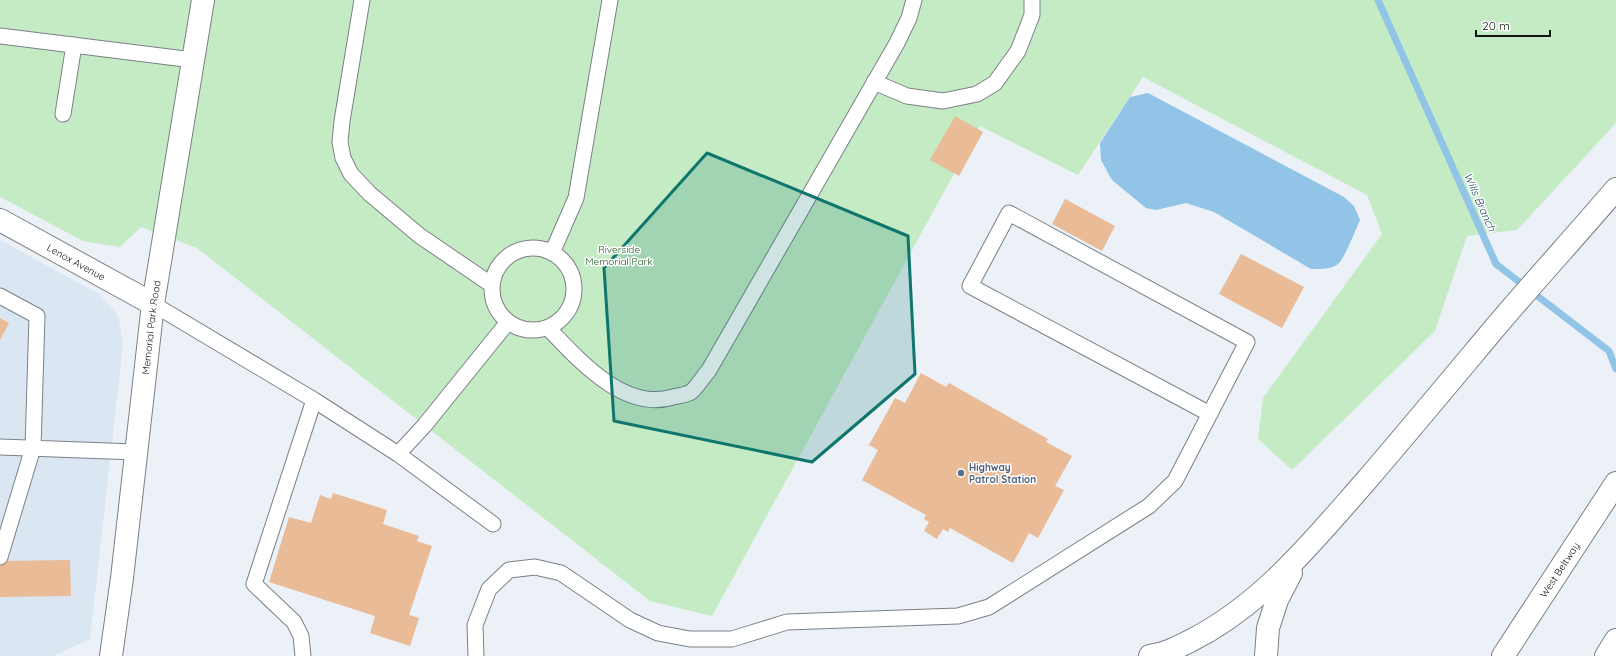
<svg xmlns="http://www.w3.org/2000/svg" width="1616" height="656" font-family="Quicksand,sans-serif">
  <rect width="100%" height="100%" fill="#ebf1f7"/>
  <path fill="#dae6f2" d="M0 240 99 294 118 315 123 344 90 639 53 656H0Z"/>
  <path fill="#c5ebc4" d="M0 0H1616V123L1517 230 1467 236 1435 331 1292 470 1258 439 1263 398 1382 234 1367 195 1143 77 1078 175 980 126 712 616 650 601 197 248 141 227 120 247 83 241 0 197Z"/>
  <path fill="#91c4e6" d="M1148 93 1344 197 1354 206 1360 220C1356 229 1345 257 1339 263 1332 270 1320 269 1311 269L1214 212 1186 203 1156 210 1146 208 1112 180 1101 160 1100 143 1130 97Z"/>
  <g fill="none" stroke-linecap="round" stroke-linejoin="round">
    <path stroke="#91c4e6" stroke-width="7" d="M1378 0 1496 264 1609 351 1616 369"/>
  </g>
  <path fill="#e9bb97" d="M955 116 983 132 959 176 930 160Z
    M1065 199 1115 226 1102 251 1052 224Z
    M1241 254 1304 287 1282 328 1219 294Z
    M0 318 9 323 0 340Z
    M921 373 946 387 949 383 1048 439 1046 442 1072 456 1055 486 1064 490 1038 538 1029 533 1013 563 950 528 948 532 943 529 937 539 924 531 929 522 924 519 926 515 862 480 878 450 869 445 895 398 905 403Z
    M333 493 387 510 383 524 419 536 417 541 432 546 409 615 419 618 410 646 370 633 375 616 269 582 289 517 311 523 320 495 331 499Z
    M70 560 71 596 0 597V561Z"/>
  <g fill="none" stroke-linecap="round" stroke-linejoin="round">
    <defs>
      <path id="service" d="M362 0 342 121 340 142 343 158 351 174 370 194 420 236 492 285
        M0 36 193 60
        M874 82 907 96 943 101 977 94 995 83 1018 51 1032 15V0
        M63 114 74 45
        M492 289a41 41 0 1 1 82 0a41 41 0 1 1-82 0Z
        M552 253 576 198 610 0
        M0 296 37 316 33 448 0 557
        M153 304 314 400 398 454 493 524
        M548 328C579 360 624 412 673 397 678 396 686 395 691 392 697 387 703 377 709 370L897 43 909 18 914 0
        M0 447 136 452
        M398 454 424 426 508 322
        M303 656 301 636 294 622 254 584 314 400
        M476 656 475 625 489 589 509 570 535 567 561 573 630 620 658 633 690 639H732L787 622 958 616 989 607 1149 506 1175 481 1247 342 1009 213 970 286 1210 414"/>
      <g id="tertiary">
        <path id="s1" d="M0 220 153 304"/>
        <path id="s2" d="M111 656 122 578 153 304 203 0"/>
      </g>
      <g id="motorway">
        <path d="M1150 656C1165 654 1176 648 1190 641 1262 605 1313 541 1365 482 1407 433 1447 385 1488 336 1530 286 1574 238 1616 189"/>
        <path d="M1266 656 1268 628 1277 600 1291 573"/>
        <path id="s3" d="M1503 656 1616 483"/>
        <path d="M1606 656 1616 640"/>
      </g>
    </defs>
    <use href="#service" stroke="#7b8086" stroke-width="17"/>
    <use href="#tertiary" stroke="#7b8086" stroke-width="24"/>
    <use href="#motorway" stroke="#7b8086" stroke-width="24"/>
    <use href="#service" stroke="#fff" stroke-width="15"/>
    <use href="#tertiary" stroke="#fff" stroke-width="22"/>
    <use href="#motorway" stroke="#fff" stroke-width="22"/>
  </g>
  <path fill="#0f766e" fill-opacity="0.2" stroke="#0f766e" stroke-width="3" stroke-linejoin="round" d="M707 153 908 236 915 374 812 462 614 421 604 268Z"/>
  <circle fill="#5c6f8a" stroke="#fff" stroke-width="1.5" cx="961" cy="473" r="4"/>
  <g text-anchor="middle" stroke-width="3" stroke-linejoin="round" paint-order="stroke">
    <g font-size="10" fill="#1c5420" stroke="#fff">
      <text x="619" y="253">Riverside<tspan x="619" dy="12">Memorial Park</tspan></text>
    </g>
    <g font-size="10" fill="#121416" stroke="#fff">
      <text dy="4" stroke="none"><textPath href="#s1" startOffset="87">Lenox Avenue</textPath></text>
      <text dy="4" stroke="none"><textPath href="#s2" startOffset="331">Memorial Park Road</textPath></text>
      <text dy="4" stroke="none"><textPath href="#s3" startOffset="103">West Beltway</textPath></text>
    </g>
    <g font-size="10" font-weight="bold" fill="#4e5e75" stroke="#fff" text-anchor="start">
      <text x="969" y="471">Highway<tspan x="969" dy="12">Patrol Station</tspan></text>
    </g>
    <g font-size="11" font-style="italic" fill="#0f3950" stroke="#fff">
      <text transform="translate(1480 202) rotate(66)" y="4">Wills Branch</text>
    </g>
  </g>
  <path d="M1476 30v6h74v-6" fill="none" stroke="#121416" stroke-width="2"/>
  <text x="1482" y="30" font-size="12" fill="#121416" stroke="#ffffff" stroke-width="3" paint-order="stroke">20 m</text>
</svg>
